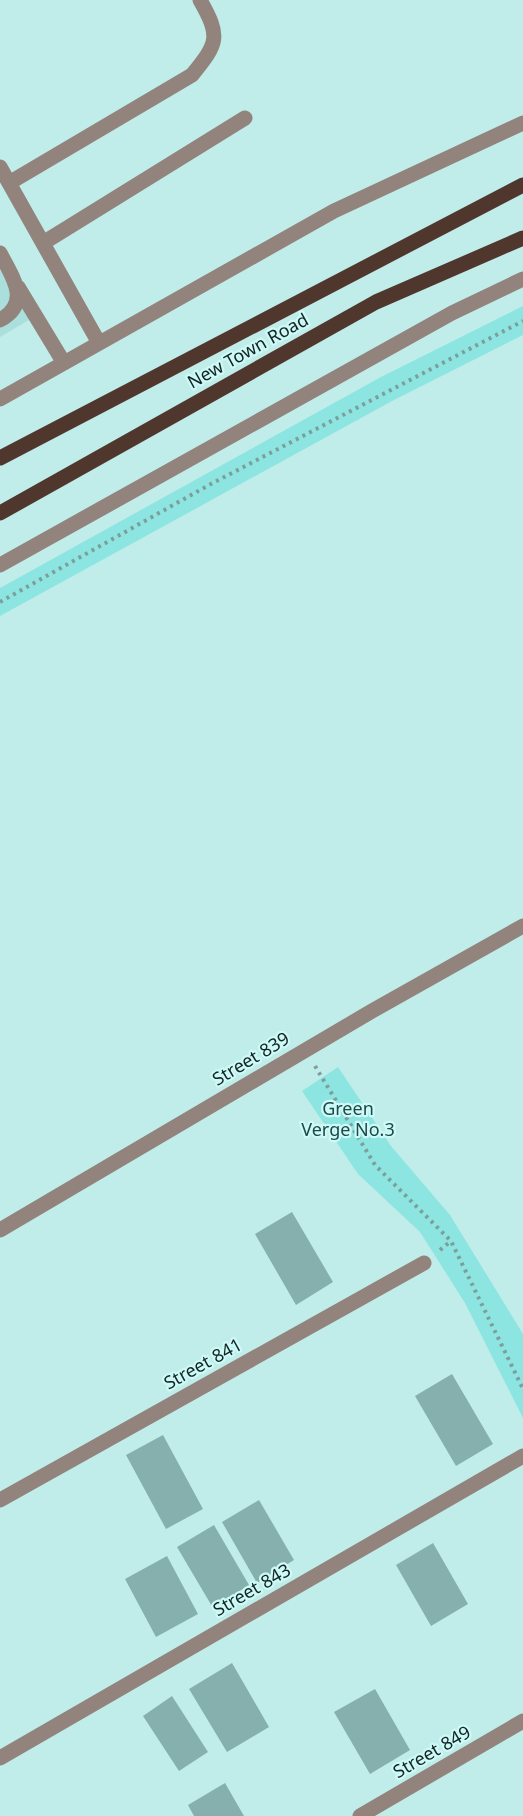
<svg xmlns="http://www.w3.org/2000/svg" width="523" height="1816" font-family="'Noto Sans',sans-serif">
  <rect width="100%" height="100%" fill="#c0ece9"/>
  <path fill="#aadfdc" d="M0 248 39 314 0 337Z"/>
  <path fill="#8de5e2" d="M523 306V335L392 401 0 616V588L381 377Z
    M338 1067 391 1146 450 1215 523 1334V1418L465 1303 420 1232 358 1174 302 1091Z"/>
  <path fill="#86b0ae" d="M292 1212 333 1282 296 1305 255 1234Z
    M452 1374 493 1444 456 1466 415 1396Z
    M163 1435 203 1509 166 1529 126 1455Z
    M259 1500 294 1560 257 1583 222 1522Z
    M214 1525 249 1585 213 1608 177 1547Z
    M433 1543 468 1604 431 1626 396 1565Z
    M167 1556 198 1614 156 1637 125 1579Z
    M232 1663 269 1727 227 1752 189 1689Z
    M375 1689 410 1750 370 1774 334 1712Z
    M172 1696 208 1752 179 1771 143 1716Z
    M225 1783 244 1816H194L188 1805Z"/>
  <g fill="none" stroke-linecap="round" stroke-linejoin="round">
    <path stroke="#7d9f9c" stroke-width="4" stroke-dasharray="3 4.5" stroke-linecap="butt" d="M0 602 209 485 523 321
      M315 1066 375 1165 451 1241 523 1389
      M440 1250 451 1241"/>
    <path stroke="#92837d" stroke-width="15" d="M0 167 99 343
      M9 183 192 75C218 43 221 37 200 0
      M43 243 245 118
      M0 253C12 276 32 303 0 320
      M18 287 64 363
      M0 399 334 211 523 123
      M0 565 452 313 523 279
      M0 1230 372 1011 523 926
      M0 1500 424 1263
      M0 1758 523 1456
      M360 1816 523 1721"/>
    <path stroke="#50372e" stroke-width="15" d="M0 458 523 185
      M0 513 376 302 523 238"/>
  </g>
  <g text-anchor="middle" stroke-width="4.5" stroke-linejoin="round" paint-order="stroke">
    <g font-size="18" fill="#132423" stroke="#cdf9f7">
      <text transform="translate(248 351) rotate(-29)" y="6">New Town Road</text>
      <text transform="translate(251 1059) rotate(-31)" y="6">Street 839</text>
      <text transform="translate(203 1364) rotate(-29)" y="6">Street 841</text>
      <text transform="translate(252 1590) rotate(-30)" y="6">Street 843</text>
      <text transform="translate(432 1752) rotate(-30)" y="6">Street 849</text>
    </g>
    <g font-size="18" fill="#1d4847" stroke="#cdf9f7">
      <text x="348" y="1115">Green<tspan x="348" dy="21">Verge No.3</tspan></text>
    </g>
  </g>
</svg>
